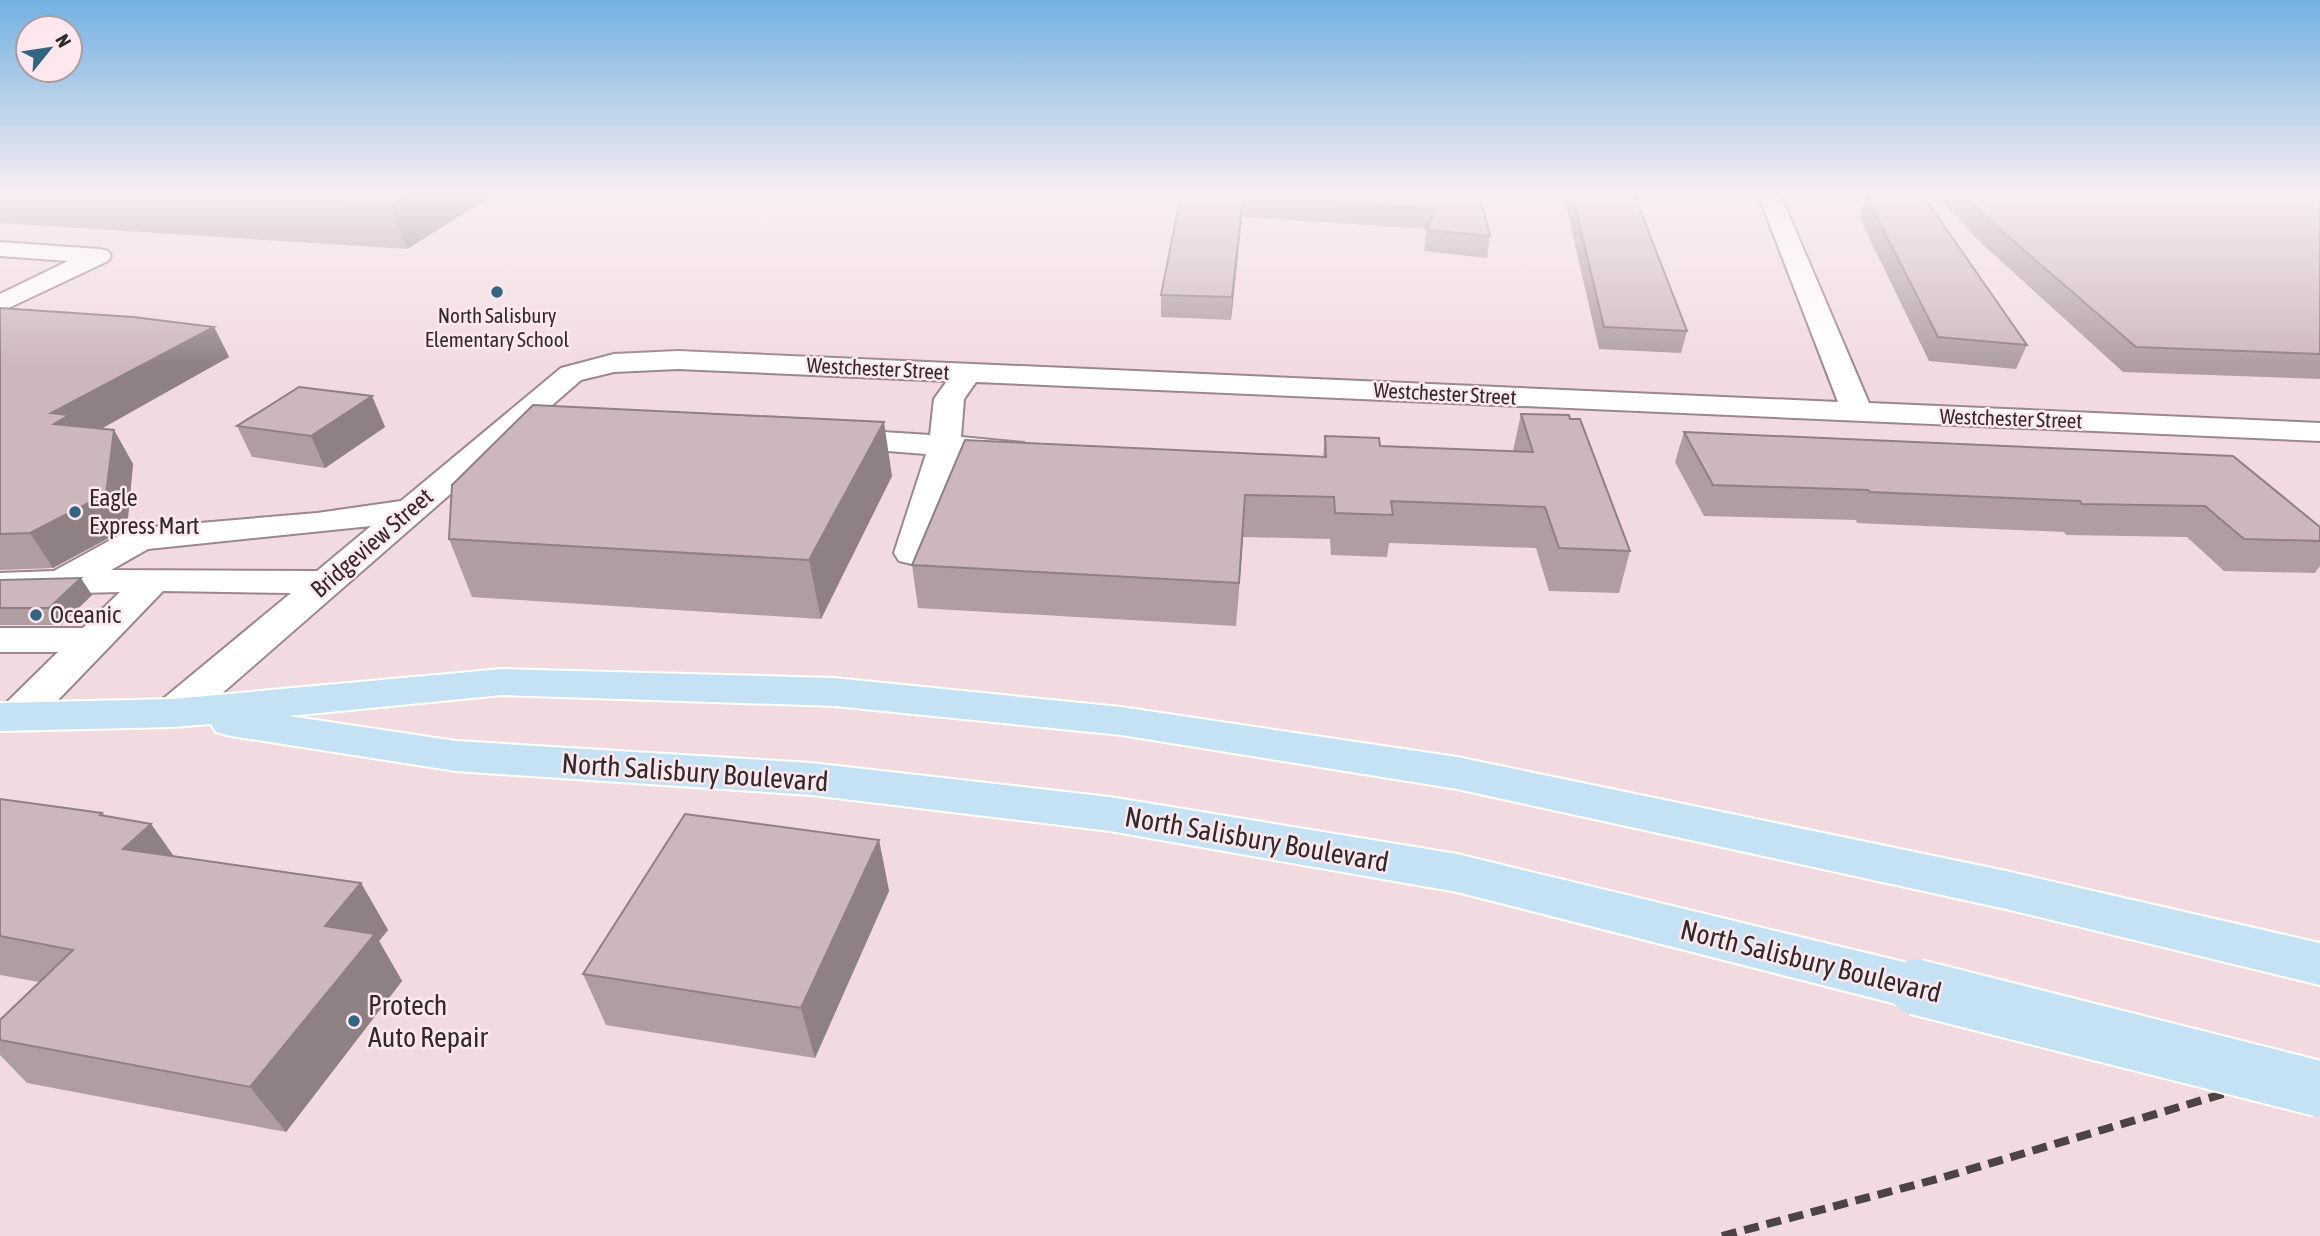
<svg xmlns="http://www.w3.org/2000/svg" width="2320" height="1236" font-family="'Asap Condensed',sans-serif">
  <rect width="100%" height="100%" fill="#f1dbe0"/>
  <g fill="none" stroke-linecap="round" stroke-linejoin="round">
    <defs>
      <path id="minor" d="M1758 194H1780L1869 403 2320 423V441L976 382 964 399 961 437 1024 443 1029 450 1024 457 1013 460 958 456 930 553 925 561 912 564 899 561 894 553 926 454 836 447 825 445 820 438 825 431 836 429 930 435 934 399 947 381 678 369 614 372 581 380 188 723 173 727 158 723 152 713 158 703 291 593 163 591 33 726 18 730 3 726 0 721 3 706 58 652H0V628H83L120 592 0 595V573L54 571 127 531 140 528 317 513 401 501 561 368 614 354 678 351 1838 402ZM371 526 317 571 111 570 148 549Z
        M0 242 99 249 108 251 111 256 108 261 0 312V294L68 261 0 256Z"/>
      <path id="major" d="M502 669 834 678 1121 707 1457 757 2006 871 2320 943V985L2006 909 1457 789 1121 735 834 706 502 695 289 716 456 741 811 763 1110 797 1457 854 1916 965 1935 971 1942 987 1935 1003 1916 1009 1457 892 1110 831 811 795 456 771 231 736 216 732 211 724 173 727 0 731V703L173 699Z"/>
    </defs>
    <use href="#minor" stroke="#9b878c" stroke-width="4"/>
    <use href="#major" stroke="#fff" stroke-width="4"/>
    <use href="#minor" fill="#fff" fill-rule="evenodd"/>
    <use href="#major" fill="#c4e2f4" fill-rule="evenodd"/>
    <path stroke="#4d4345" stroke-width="8" stroke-dasharray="15 8" stroke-linecap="butt" d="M1722 1236 1941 1178 2320 1065"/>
    <defs>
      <path id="major-bridge" d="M1916 987 2320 1089"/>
    </defs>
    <use href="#major-bridge" stroke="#fff" stroke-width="59" stroke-linecap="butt"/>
    <use href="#major-bridge" stroke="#c4e2f4" stroke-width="55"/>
  </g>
  <path fill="#af9da2" d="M0 194H495L407 249 0 223Z
    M1181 194H1479L1490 236 1487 258 1424 251 1427 229 1242 217 1231 320 1161 317V295Z
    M1565 194H1634L1687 331 1681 353 1599 349 1564 197Z
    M1935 194H2320V379L2123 372 1980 242Z
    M1866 196 2027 345 2016 369 1929 361 1859 217Z
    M0 308 214 327 229 357 101 429 114 430 133 464 127 528 53 568 0 570Z
    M372 396 385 427 325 468 252 457 237 426Z
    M1521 414 1630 551 1619 593 1549 591 1536 548 1389 543 1387 557 1331 555 1330 539 1243 537 1236 626 918 608 912 565 1323 457 1325 436 1380 446 1513 451Z
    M1684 432 2233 456 2320 527V566L2315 573 2224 571 2187 537 2066 535 2064 532 1857 523 1856 520 1704 516 1675 462Z
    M892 476 821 619 472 597 449 539Z
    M0 580 92 595 61 625H0Z
    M0 799 102 813 105 816 151 824 174 856 361 883 388 930 379 941 402 981 286 1132 27 1083 0 1055V1020L39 982 0 975Z
    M879 840 889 891 815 1058 606 1025 583 974Z"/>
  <path fill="#8f8084" d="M409 194H495L407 249 390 205Z
    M1243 196 1242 217 1231 320 1232 297Z
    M214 327 229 357 83 439 54 424 51 413Z
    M372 396 385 427 325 468 311 436Z
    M884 422 892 476 821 619 809 560Z
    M114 430 133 464 127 528 53 568 30 533Z
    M1245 495 1243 537 1236 626 1239 583Z
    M81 578 92 595 61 625 49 608Z
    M102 813 126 846 151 824 183 870 157 896 100 815Z
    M879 840 889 891 815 1058 801 1008Z
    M361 883 388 930 379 941 402 981 286 1132 250 1087 325 926Z"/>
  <path fill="#ccb7bc" stroke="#8f8084" stroke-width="2" d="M214 194H409L390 205Z
    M1181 194H1479L1490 236 1426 230 1436 209 1243 196 1232 297 1161 295Z
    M1572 194H1634L1687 331 1604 327Z
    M1963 194H2320V354L2136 347 1989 220Z
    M1866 196 1926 200 2027 345 1938 337Z
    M0 308 133 317 214 327 51 413 69 415 54 424 114 430 106 494 30 533 0 534Z
    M299 387 372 396 311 436 237 426Z
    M533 405 884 422 809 560 449 539 452 485Z
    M1521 414 1569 415 1570 419H1580L1630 551 1559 548 1545 507 1391 501 1393 515 1335 513 1334 497 1245 495 1239 583 912 565 965 440 1326 457 1325 436 1379 438 1380 446 1533 452Z
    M1684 432 2233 456 2320 527V541L2244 539 2205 506 2082 504 2080 501 1870 492 1868 490 1713 485Z
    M81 578 49 608H0V580Z
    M0 799 102 813 100 815 151 824 123 849 361 883 325 926 375 934 250 1087 0 1040V1020L73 950 0 936Z
    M685 814 879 840 801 1008 583 974Z"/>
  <linearGradient id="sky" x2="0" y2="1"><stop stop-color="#73b1e2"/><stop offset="0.53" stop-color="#f9eff1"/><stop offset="1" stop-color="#f9eff1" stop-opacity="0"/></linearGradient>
  <rect width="2320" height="367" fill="url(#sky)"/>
  <g fill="#336583" stroke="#fee8ed" stroke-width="2.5">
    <circle cx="497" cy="292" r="7"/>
    <circle cx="75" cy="512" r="7"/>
    <circle cx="36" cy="615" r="7"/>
    <circle cx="354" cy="1021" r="7"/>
  </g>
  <g text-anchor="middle" stroke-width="5" stroke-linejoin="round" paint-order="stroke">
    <g font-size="21" fill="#31292b" stroke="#fee8ed">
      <text x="497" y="323">North Salisbury<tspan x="497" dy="24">Elementary School</tspan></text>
    </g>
    <g font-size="21" fill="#31292b" stroke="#fee8ed">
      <text transform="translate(878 369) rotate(3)" y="7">Westchester Street</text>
      <text transform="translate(1445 394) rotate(3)" y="7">Westchester Street</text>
      <text transform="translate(2011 419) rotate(2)" y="7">Westchester Street</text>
    </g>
    <g font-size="24" fill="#31292b" stroke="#fee8ed" text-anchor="start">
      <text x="89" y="506">Eagle<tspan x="89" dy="28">Express Mart</tspan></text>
      <text x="50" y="623">Oceanic</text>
    </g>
    <g font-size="24" fill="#31292b" stroke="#fee8ed">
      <text transform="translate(372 543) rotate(-41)" y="8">Bridgeview Street</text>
    </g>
    <g font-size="28" fill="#31292b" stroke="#fee8ed">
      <text transform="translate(695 772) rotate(4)" y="10">North Salisbury Boulevard</text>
      <text transform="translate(1257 839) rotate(10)" y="10">North Salisbury Boulevard</text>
      <text transform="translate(1811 961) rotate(14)" y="10">North Salisbury Boulevard</text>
    </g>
    <g font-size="28" fill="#31292b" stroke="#fee8ed" text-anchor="start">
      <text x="368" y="1015">Protech<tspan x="368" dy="32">Auto Repair</tspan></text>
    </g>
  </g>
  <g transform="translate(49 49) rotate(60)"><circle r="33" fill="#fee8ed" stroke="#ac9c9f" stroke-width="2"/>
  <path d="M0-5L12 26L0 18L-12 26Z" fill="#336583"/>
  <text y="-10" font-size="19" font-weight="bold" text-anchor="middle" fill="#31292b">N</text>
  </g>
</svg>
